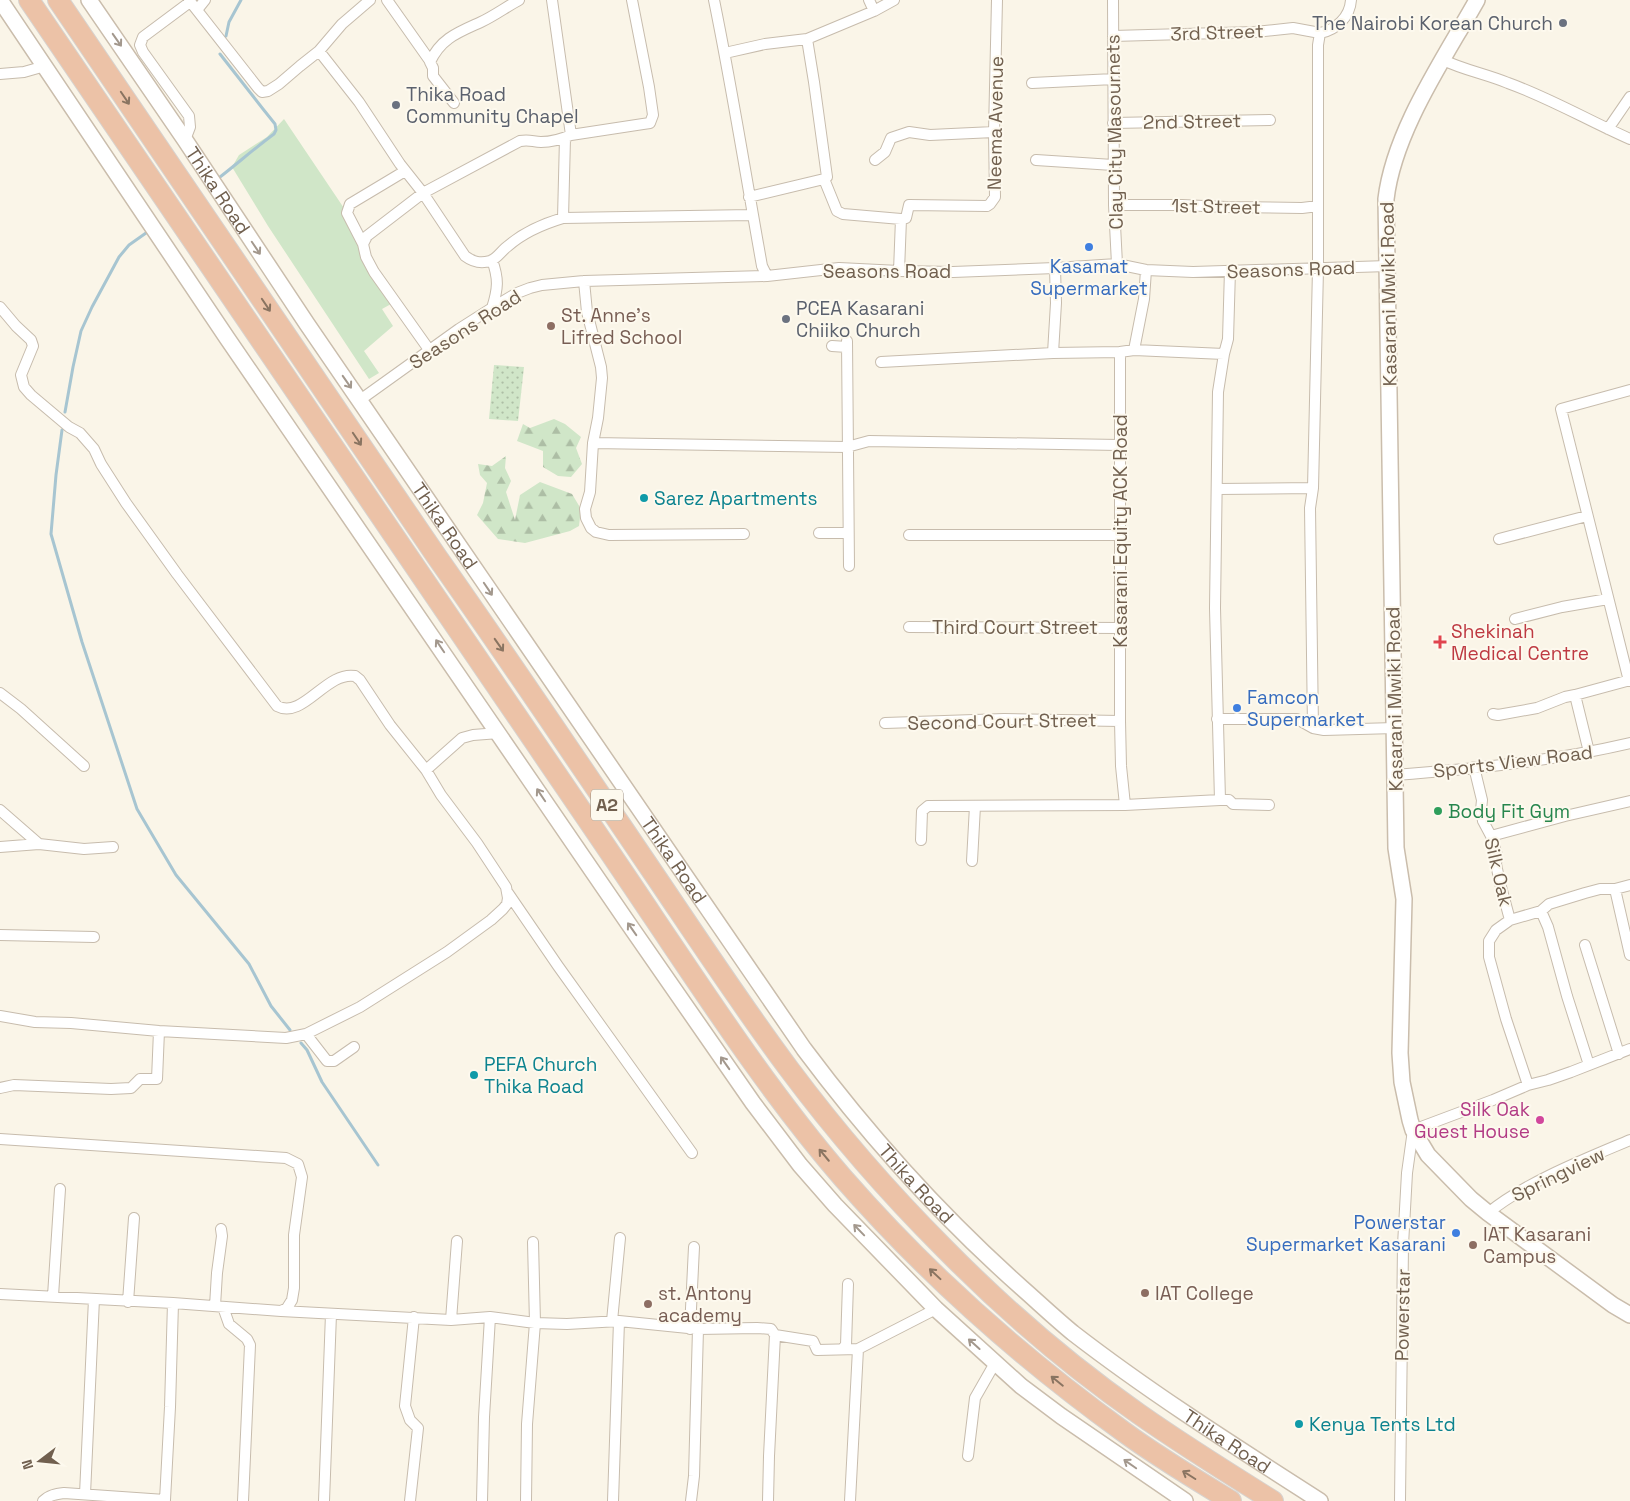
<svg xmlns="http://www.w3.org/2000/svg" width="1630" height="1501" font-family="'Space Grotesk',sans-serif">
  <defs>
    <pattern id="grass-dots" width="8" height="8" patternUnits="userSpaceOnUse" patternTransform="scale(1.25)"><rect width="8" height="8" fill="#d0e6c8"/><path d="M2 2h.1M6 6h.1" fill="none" stroke="#adbea5" stroke-width="1.8" stroke-linecap="round"/></pattern>
    <pattern id="forest-firs" width="22" height="20" patternUnits="userSpaceOnUse" patternTransform="scale(1.25)"><rect width="22" height="20" fill="#d0e6c8"/><path d="M5 1l3.5 6h-7zM16 11l3.5 6h-7z" fill="#adbea5"/></pattern>
  </defs>
  <rect width="100%" height="100%" fill="#faf5e8"/>
  <path fill="url(#grass-dots)" d="M494 365 524 367 518 421 489 419Z"/>
  <path fill="url(#forest-firs)" d="M554 419 565 424 581 437 576 448 582 464 571 477 558 476 543 467V451L517 441 523 424 530 428Z
    M506 456 505 468 511 481 506 492 515 520 520 495 540 482 572 494 581 509 579 526 570 531 525 543 498 539 477 515 483 503 487 483 480 475 478 464 492 466Z"/>
  <path fill="#d0e6c8" d="M284 119 358 229 391 304 382 309 393 326 364 351 379 373 369 379 268 226 232 167 239 155 267 137Z"/>
  <g fill="none" stroke-linecap="round" stroke-linejoin="round">
    <path stroke="#a7c5d1" stroke-width="3" d="M226 36 229 22 241 0
      M220 177C238 163 255 148 274 134L276 130 275 124 263 109 220 54
      M65 412 73 367 81 331 92 307 119 257 129 245 146 233
      M62 430 56 475 51 534 82 642 137 809 176 875 249 964 271 1006 290 1030
      M301 1043 307 1050 322 1082 378 1165"/>
    <defs>
      <path id="street" d="M189 0 258 88 262 92 268 91 279 84 300 66 319 51 342 24 370 0
        M387 0 430 61
        M552 0 571 135 643 124 650 123 653 115 649 87 632 0
        M714 0C732 88 746 177 762 266L767 276
        M869 0 874 11
        M1113 0 1114 205 1117 264
        M197 10 205 0
        M1113 36 1255 32 1293 28 1320 33
        M807 39 814 82 827 177 824 179 837 211 843 214 901 219 906 218 909 205 987 206 990 204 995 197 994 132 997 0
        M319 51 359 102 400 164 423 193 465 256C473 262 480 264 490 261 497 259 502 250 508 246 524 232 543 224 563 218L752 215
        M725 53 765 44 807 39 874 11 894 0
        M1443 60C1464 70 1486 74 1508 83 1550 98 1589 121 1630 139
        M0 74 24 72 45 66
        M1032 83 1114 79
        M454 103 433 76V68L430 62C441 38 459 32 481 22 494 16 506 7 519 0
        M1113 123 1270 120
        M1608 129 1630 97
        M185 140 190 127 189 116 143 52 140 45 143 37 190 2
        M875 160 885 152 891 138 909 132 930 135 994 132
        M1036 160 1113 165
        M749 197 824 179
        M1114 205H1182L1226 207 1302 208 1318 206
        M563 218 565 138
        M363 244 347 213 350 204 405 171
        M492 260C499 279 498 289 492 308
        M899 271 901 219
        M584 281 587 312 601 367 602 378 598 418 593 443 590 492 585 509 586 518 591 528 596 532 609 535 744 534
        M0 307 16 326 31 340 33 346 21 375 24 387 31 395 69 427 80 433 94 449 101 464 126 503 177 574 277 706C303 720 326 671 355 676L360 680 390 725 426 770
        M847 341 849 566
        M832 346 847 347
        M1134 350 1224 354 1218 392 1215 608 1220 800
        M430 351 374 272 366 257 363 244 367 236 423 193 520 141C530 139 533 142 541 142 551 142 562 139 571 135
        M1053 353 1120 352
        M1224 354 1228 339 1230 270
        M881 362 1053 353 1056 303 1055 268
        M360 400 459 329 492 308 517 293 530 288 542 285 584 281 767 276 839 268 899 271 953 272 1055 268 1117 264 1146 270 1193 272 1388 266
        M593 443 847 447 869 441 1119 445
        M1218 489 1313 488
        M819 533H848
        M909 535H1121
        M1499 539 1587 516
        M1515 619 1562 607 1608 599
        M909 627 1121 628
        M1629 681 1561 409 1630 390
        M0 693 21 709 84 766
        M1493 714 1498 715 1537 708 1565 697 1575 695
        M1217 719H1297L1313 728 1324 730 1395 728
        M885 723 1004 719 1120 721
        M1313 728 1310 508 1313 488 1318 269V45L1320 33C1336 30 1350 17 1351 0
        M1589 752 1575 695 1630 680
        M1474 767 1482 800 1481 810 1483 821 1491 836 1497 855 1496 864 1500 883 1510 920 1496 930 1489 941V957L1506 1019 1528 1085
        M1395 775C1474 769 1553 761 1630 743
        M1125 805 1121 766 1120 721V352L1134 350 1144 299 1146 270
        M0 810 39 844
        M1491 836 1565 816 1630 801
        M921 840 922 811 928 806 1125 805 1220 800H1229L1233 804 1269 805
        M0 847 39 844 84 849 113 847
        M972 861 975 806
        M1615 889 1630 955
        M508 893 558 966 692 1153
        M1541 911 1548 927 1567 996 1589 1065
        M1510 920 1541 911 1549 904 1585 893 1600 889H1615L1630 885
        M0 935 94 937
        M1585 945 1619 1054
        M0 1016 35 1022 71 1023 159 1031 286 1038 306 1034 360 1007 447 952 491 920 503 909 507 904 508 898 506 887 477 843 441 795 426 770 462 738 473 735 499 733
        M306 1034 327 1061H334L354 1047
        M0 1088 14 1085 111 1089 131 1088 140 1079H157L159 1031
        M0 1139 286 1158 298 1164 302 1177 294 1235V1288L292 1300 287 1308 281 1311 173 1303 0 1294
        M1488 1213C1526 1182 1585 1159 1630 1140
        M53 1296 60 1189
        M128 1302 134 1218
        M215 1306 217 1273 222 1236 221 1229
        M223 1307 229 1324 247 1339 250 1345 243 1501
        M281 1311 451 1320 490 1317 535 1323 567 1324 619 1321 698 1329 757 1328 771 1329 775 1335 813 1341 817 1350 858 1349
        M451 1320 457 1241
        M612 1321 620 1238
        M690 1329 694 1247
        M842 1349 846 1345 848 1284
        M968 1456 975 1398 995 1363
        M85 1494 94 1299
        M43 1501C49 1495 56 1494 64 1493L165 1500 170 1407 173 1303
        M324 1501 331 1314
        M410 1501 418 1428 410 1420 405 1406 414 1317
        M482 1501 484 1417 490 1317
        M526 1501 527 1424 535 1323 533 1242
        M613 1501 619 1321
        M691 1501 694 1476 698 1329
        M768 1501 769 1456 775 1335
        M850 1501 858 1349 936 1309
        M1400 1501 1403 1245 1407 1173 1413 1130 1493 1100 1528 1085 1548 1080 1571 1072 1630 1049"/>
      <g id="secondary">
        <path d="M0 0 227 338 628 923 753 1103 800 1165 835 1205 936 1309 1021 1386 1061 1416 1185 1501"/>
        <path id="s1" d="M89 0 185 140 307 324 804 1049C869 1136 941 1216 1022 1288 1039 1303 1056 1319 1073 1333 1152 1394 1236 1447 1320 1501"/>
        <path d="M1477 0C1444 59 1394 131 1386 199L1396 848 1404 899 1400 1053 1402 1082 1410 1120 1413 1130 1428 1155 1471 1199 1488 1213 1613 1305 1630 1315"/>
      </g>
      <path id="highway" d="M29 0C185 228 340 456 495 684 548 762 602 840 654 918 714 1007 773 1097 843 1178 925 1272 1023 1359 1124 1432 1158 1457 1195 1479 1231 1501
        M58 0 437 557C511 662 582 768 654 874 698 939 742 1006 789 1069 836 1132 888 1192 944 1248 1003 1308 1070 1366 1139 1414 1183 1445 1228 1473 1273 1501"/>
    </defs>
    <use href="#street" stroke="#c7bcad" stroke-width="12"/>
    <use href="#secondary" stroke="#cabdac" stroke-width="18"/>
    <use href="#highway" stroke="#d7d2ce" stroke-width="22"/>
    <use href="#street" stroke="#fff" stroke-width="10"/>
    <use href="#secondary" stroke="#fff" stroke-width="15"/>
    <use href="#highway" stroke="#ecc2a7" stroke-width="20"/>
  </g>
  <defs><path id="oneway-shaft" d="M-6 0H5M1.5-3L5.5 0L1.5 3" fill="none" stroke-width="1.6" stroke-linecap="round" stroke-linejoin="round" transform="scale(1.25)"/></defs>
  <g stroke="#a3988d">
    <use href="#oneway-shaft" transform="translate(117 40) rotate(55)"/>
    <use href="#oneway-shaft" transform="translate(256 248) rotate(56)"/>
    <use href="#oneway-shaft" transform="translate(347 382) rotate(55)"/>
    <use href="#oneway-shaft" transform="translate(488 589) rotate(56)"/>
    <use href="#oneway-shaft" transform="translate(440 646) rotate(-124)"/>
    <use href="#oneway-shaft" transform="translate(541 795) rotate(-124)"/>
    <use href="#oneway-shaft" transform="translate(632 929) rotate(-125)"/>
    <use href="#oneway-shaft" transform="translate(725 1063) rotate(-125)"/>
    <use href="#oneway-shaft" transform="translate(859 1230) rotate(-134)"/>
    <use href="#oneway-shaft" transform="translate(974 1344) rotate(-138)"/>
    <use href="#oneway-shaft" transform="translate(1130 1464) rotate(-145)"/>
  </g>
  <g stroke="#8a7461">
    <use href="#oneway-shaft" transform="translate(125 98) rotate(56)"/>
    <use href="#oneway-shaft" transform="translate(266 305) rotate(56)"/>
    <use href="#oneway-shaft" transform="translate(357 439) rotate(56)"/>
    <use href="#oneway-shaft" transform="translate(499 645) rotate(55)"/>
    <use href="#oneway-shaft" transform="translate(824 1155) rotate(-130)"/>
    <use href="#oneway-shaft" transform="translate(935 1274) rotate(-137)"/>
    <use href="#oneway-shaft" transform="translate(1057 1381) rotate(-141)"/>
    <use href="#oneway-shaft" transform="translate(1189 1475) rotate(-148)"/>
  </g>
  <g fill="#6b7280" stroke="#fdf9ee" stroke-width="2">
    <circle cx="1563" cy="23" r="5"/>
    <circle cx="396" cy="105" r="5"/>
    <circle cx="786" cy="319" r="5"/>
  </g>
  <g fill="#3f7fe0" stroke="#fdf9ee" stroke-width="2">
    <circle cx="1089" cy="247" r="5"/>
    <circle cx="1237" cy="708" r="5"/>
    <circle cx="1456" cy="1233" r="5"/>
  </g>
  <g fill="#8d6e63" stroke="#fdf9ee" stroke-width="2">
    <circle cx="551" cy="326" r="5"/>
    <circle cx="1473" cy="1245" r="5"/>
    <circle cx="1145" cy="1293" r="5"/>
    <circle cx="648" cy="1304" r="5"/>
  </g>
  <g fill="#0f9aa8" stroke="#fdf9ee" stroke-width="2">
    <circle cx="644" cy="498" r="5"/>
    <circle cx="474" cy="1075" r="5"/>
    <circle cx="1299" cy="1424" r="5"/>
  </g>
  <path fill="#e0444e" stroke="#fdf9ee" stroke-width="2" d="M1437.5 634.5h5v5h5v5h-5v5h-5v-5h-5v-5h5z"/>
  <circle fill="#2e9e5b" stroke="#fdf9ee" stroke-width="2" cx="1438" cy="811" r="5"/>
  <circle fill="#d1479c" stroke="#fdf9ee" stroke-width="2" cx="1540" cy="1120" r="5"/>
  <g text-anchor="middle" stroke-width="4" stroke-linejoin="round" paint-order="stroke">
    <rect fill="#fdf9ee" stroke="#9b8e7f" stroke-width="1" x="591" y="789.5" width="32" height="31" rx="4"/>
    <g font-size="18" font-weight="bold" fill="#71604f">
      <text x="607" y="811">A2</text>
    </g>
    <g font-size="19" fill="#5b616d" stroke="#fdf9ee" text-anchor="start">
      <text x="1553" y="30" text-anchor="end">The Nairobi Korean Church</text>
      <text x="406" y="101">Thika Road<tspan x="406" dy="22">Community Chapel</tspan></text>
      <text x="796" y="315">PCEA Kasarani<tspan x="796" dy="22">Chiiko Church</tspan></text>
    </g>
    <g font-size="19" fill="#71604f" stroke="#fdf9ee">
      <text transform="translate(1217 32) rotate(-2)" y="7">3rd Street</text>
      <text transform="translate(1192 121) rotate(-1)" y="7">2nd Street</text>
      <text transform="translate(995 123) rotate(-89)" y="7">Neema Avenue</text>
      <text transform="translate(1114 132) rotate(-91)" y="7">Clay City Masournets</text>
      <text dy="7" stroke="none"><textPath href="#s1" startOffset="230">Thika Road</textPath></text>
      <text transform="translate(1216 206) rotate(1)" y="7">1st Street</text>
      <text transform="translate(1291 269) rotate(-2)" y="7">Seasons Road</text>
      <text x="887" y="278">Seasons Road</text>
      <text transform="translate(1388 294) rotate(-91)" y="7">Kasarani Mwiki Road</text>
      <text transform="translate(465 329) rotate(-33)" y="7">Seasons Road</text>
      <text dy="7" stroke="none"><textPath href="#s1" startOffset="635">Thika Road</textPath></text>
      <text transform="translate(1120 531) rotate(-90)" y="7">Kasarani Equity ACK Road</text>
      <text x="1015" y="634">Third Court Street</text>
      <text transform="translate(1394 699) rotate(-91)" y="7">Kasarani Mwiki Road</text>
      <text transform="translate(1002 721) rotate(-1)" y="7">Second Court Street</text>
      <text transform="translate(1513 761) rotate(-7)" y="7">Sports View Road</text>
      <text dy="7" stroke="none"><textPath href="#s1" startOffset="1040">Thika Road</textPath></text>
      <text transform="translate(1499 872) rotate(77)" y="7">Silk Oak</text>
      <text transform="translate(1558 1174) rotate(-26)" y="7">Springview</text>
      <text dy="7" stroke="none"><textPath href="#s1" startOffset="1445">Thika Road</textPath></text>
      <text transform="translate(1402 1315) rotate(-89)" y="7">Powerstar</text>
      <text dy="7" stroke="none"><textPath href="#s1" startOffset="1850">Thika Road</textPath></text>
    </g>
    <g font-size="19" fill="#366cbe" stroke="#fdf9ee">
      <text x="1089" y="273">Kasamat<tspan x="1089" dy="22">Supermarket</tspan></text>
      <text x="1247" y="704" text-anchor="start">Famcon<tspan x="1247" dy="22">Supermarket</tspan></text>
      <text x="1446" y="1229" text-anchor="end">Powerstar<tspan x="1446" dy="22">Supermarket Kasarani</tspan></text>
    </g>
    <g font-size="19" fill="#785e54" stroke="#fdf9ee" text-anchor="start">
      <text x="561" y="322">St. Anne's<tspan x="561" dy="22">Lifred School</tspan></text>
      <text x="1483" y="1241">IAT Kasarani<tspan x="1483" dy="22">Campus</tspan></text>
      <text x="658" y="1300">st. Antony<tspan x="658" dy="22">academy</tspan></text>
      <text x="1155" y="1300">IAT College</text>
    </g>
    <g font-size="19" fill="#0d838f" stroke="#fdf9ee" text-anchor="start">
      <text x="654" y="505">Sarez Apartments</text>
      <text x="484" y="1071">PEFA Church<tspan x="484" dy="22">Thika Road</tspan></text>
      <text x="1309" y="1431">Kenya Tents Ltd</text>
    </g>
    <g font-size="19" fill="#be3a42" stroke="#fdf9ee" text-anchor="start">
      <text x="1451" y="638">Shekinah<tspan x="1451" dy="22">Medical Centre</tspan></text>
    </g>
    <g font-size="19" fill="#27864d" stroke="#fdf9ee" text-anchor="start">
      <text x="1448" y="818">Body Fit Gym</text>
    </g>
    <g font-size="19" fill="#b23c85" stroke="#fdf9ee" text-anchor="end">
      <text x="1530" y="1116">Silk Oak<tspan x="1530" dy="22">Guest House</tspan></text>
    </g>
  </g>
  <g transform="translate(40 1461) rotate(254)" stroke="#fdf9ee" stroke-width="4" paint-order="stroke">
  <path d="M0-4L9 19L0 12L-9 19Z" fill="#71604f"/>
  <text y="-8" font-size="14" font-weight="bold" text-anchor="middle" fill="#71604f">N</text>
  </g>
</svg>
